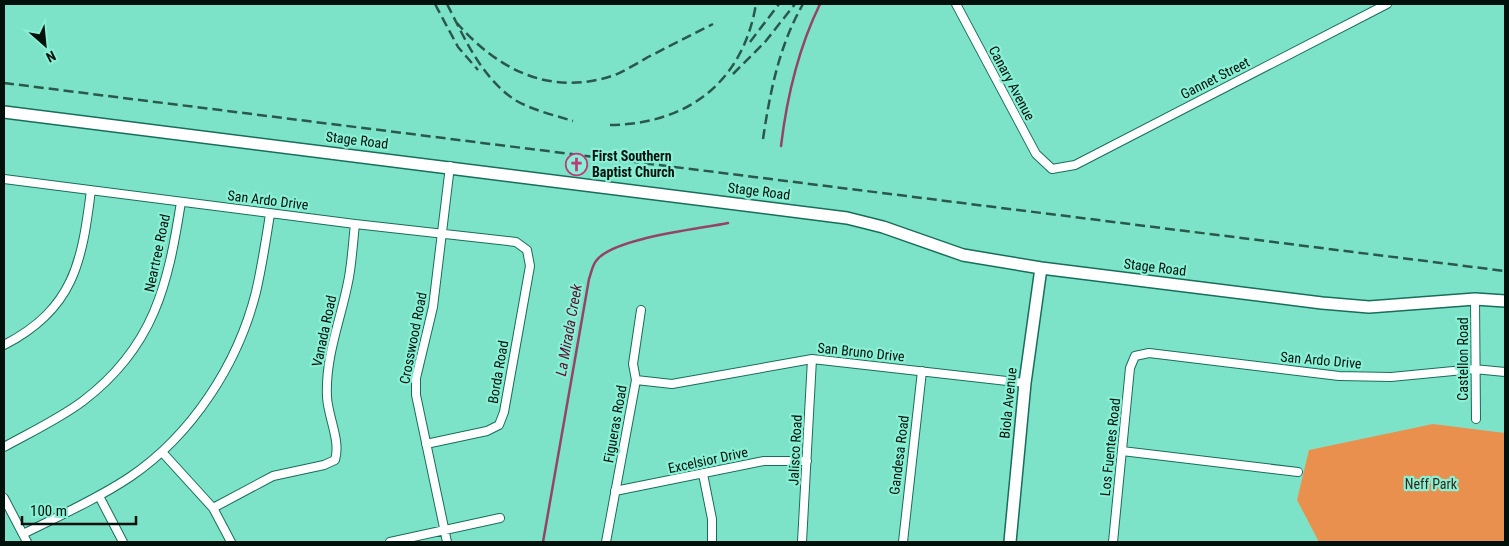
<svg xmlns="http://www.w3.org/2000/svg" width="1509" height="546" font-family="'Roboto Condensed',sans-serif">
  <rect width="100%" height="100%" fill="#7de3c8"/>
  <path fill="#ea904f" d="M1433 424 1505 433V542H1319L1297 500 1309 450Z"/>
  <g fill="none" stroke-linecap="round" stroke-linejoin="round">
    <path stroke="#954469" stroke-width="2.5" d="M781 146C787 96 798 49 820 4
      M543 542 589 279C591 274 592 266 596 261 612 238 699 229 728 223"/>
    <defs>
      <path id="street" d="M956 4 1036 154 1052 169 1075 165 1387 4
        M4 179 355 224 516 242 527 250 530 266 504 412 499 425 487 431 426 444
        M1475 299 1476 419
        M4 345C74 309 82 262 91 190
        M636 380 672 384 812 359 1025 383
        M4 447C31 432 59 419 83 401 154 347 168 285 181 202
        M1122 451 1298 472
        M162 452 213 508 231 542
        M703 474 712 519V542
        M615 491 764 461H807
        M99 496 123 542
        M4 498 27 542
        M213 508 273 476 324 465 335 460C341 441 328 417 327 397 325 355 342 317 349 277 352 260 353 242 355 224
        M23 534C59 516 97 499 130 477 192 435 238 364 256 292 262 266 266 240 270 214
        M390 542 500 518
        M447 542 416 395V378L433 307 450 166
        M606 542 636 380 633 364 641 310
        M802 542 812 359
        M903 542 922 371
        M1113 542 1130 368 1135 356 1149 353 1339 376 1391 377 1474 369 1505 372"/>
      <path id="secondary" d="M4 112 847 218 883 227 963 255 1041 268 1322 303 1369 307 1475 299 1505 301
        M1010 542 1025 383 1041 268"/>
    </defs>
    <use href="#street" stroke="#186d5b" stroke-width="10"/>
    <use href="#secondary" stroke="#186d5b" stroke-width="14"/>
    <use href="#street" stroke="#fff" stroke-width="8"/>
    <use href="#secondary" stroke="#fff" stroke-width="11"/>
    <path stroke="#2a584b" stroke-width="2.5" stroke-dasharray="10 5" stroke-linecap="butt" d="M435 4 458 47 478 70
      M447 4C465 39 481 77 515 100 532 110 554 115 573 121
      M456 22C498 70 550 97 615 75 626 70 638 63 648 57 670 46 691 35 713 24
      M750 42 779 4
      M733 74 765 42 795 4
      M4 83 1505 271
      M610 125C688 124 743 82 756 4
      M763 139C770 92 779 46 803 4"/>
  </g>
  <defs>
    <symbol id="church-ring" viewBox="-11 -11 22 22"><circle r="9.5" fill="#8af0d5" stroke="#c03a7b" stroke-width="1.5"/><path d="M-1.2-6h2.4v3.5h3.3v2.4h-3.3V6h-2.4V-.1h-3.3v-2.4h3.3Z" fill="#c03a7b"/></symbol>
  </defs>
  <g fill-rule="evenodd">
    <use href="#church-ring" x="564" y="152" width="25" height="25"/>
  </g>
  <g text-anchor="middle" stroke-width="4.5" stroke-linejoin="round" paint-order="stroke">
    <g font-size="14" fill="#00100b" stroke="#8af0d5">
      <text transform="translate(1215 78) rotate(-27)" y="5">Gannet Street</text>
      <text transform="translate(1012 83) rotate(62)" y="5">Canary Avenue</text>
      <text transform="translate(357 140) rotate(7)" y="5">Stage Road</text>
      <text transform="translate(759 191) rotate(7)" y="5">Stage Road</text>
      <text transform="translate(268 200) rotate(7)" y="5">San Ardo Drive</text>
      <text transform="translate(157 253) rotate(-78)" y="5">Neartree Road</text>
      <text transform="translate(1155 267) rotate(7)" y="5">Stage Road</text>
      <text transform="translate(324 331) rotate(-78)" y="5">Vanada Road</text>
      <text transform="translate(413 338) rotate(-79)" y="5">Crosswood Road</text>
      <text transform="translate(861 352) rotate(6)" y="5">San Bruno Drive</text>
      <text transform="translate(1463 359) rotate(-90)" y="5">Castellon Road</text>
      <text transform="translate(1321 360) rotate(5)" y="5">San Ardo Drive</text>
      <text transform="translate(498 372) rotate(-80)" y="5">Borda Road</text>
      <text transform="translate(1008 403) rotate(-84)" y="5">Biola Avenue</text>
      <text transform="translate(615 424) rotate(-80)" y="5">Figueras Road</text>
      <text transform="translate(1110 447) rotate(-84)" y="5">Los Fuentes Road</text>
      <text transform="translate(795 450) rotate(-87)" y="5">Jalisco Road</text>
      <text transform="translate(899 455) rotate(-83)" y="5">Gandesa Road</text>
      <text transform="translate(708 460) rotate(-12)" y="5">Excelsior Drive</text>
    </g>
    <g font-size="14" font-weight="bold" fill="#00100b" stroke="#8af0d5" text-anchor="start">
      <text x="592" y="161">First Southern<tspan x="592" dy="16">Baptist Church</tspan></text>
    </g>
    <g font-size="14" fill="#3a2618" stroke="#8af0d5">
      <text x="1431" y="489">Neff Park</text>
    </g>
    <g font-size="15" font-style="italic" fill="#5d0e37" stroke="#8af0d5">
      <text transform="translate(569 330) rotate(-80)" y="5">La Mirada Creek</text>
    </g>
  </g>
  <rect width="1509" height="546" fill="none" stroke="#00100b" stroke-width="10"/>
  <g transform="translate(45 45) rotate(153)" stroke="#8af0d5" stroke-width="4" paint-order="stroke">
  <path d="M0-4L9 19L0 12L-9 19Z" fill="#00100b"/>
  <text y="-8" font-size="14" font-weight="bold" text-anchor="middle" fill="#00100b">N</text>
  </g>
  <path d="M22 516v8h114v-8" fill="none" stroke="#00100b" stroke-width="2.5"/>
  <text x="30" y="516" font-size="15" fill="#00100b" stroke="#8af0d5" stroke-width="4" paint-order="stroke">100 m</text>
</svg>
